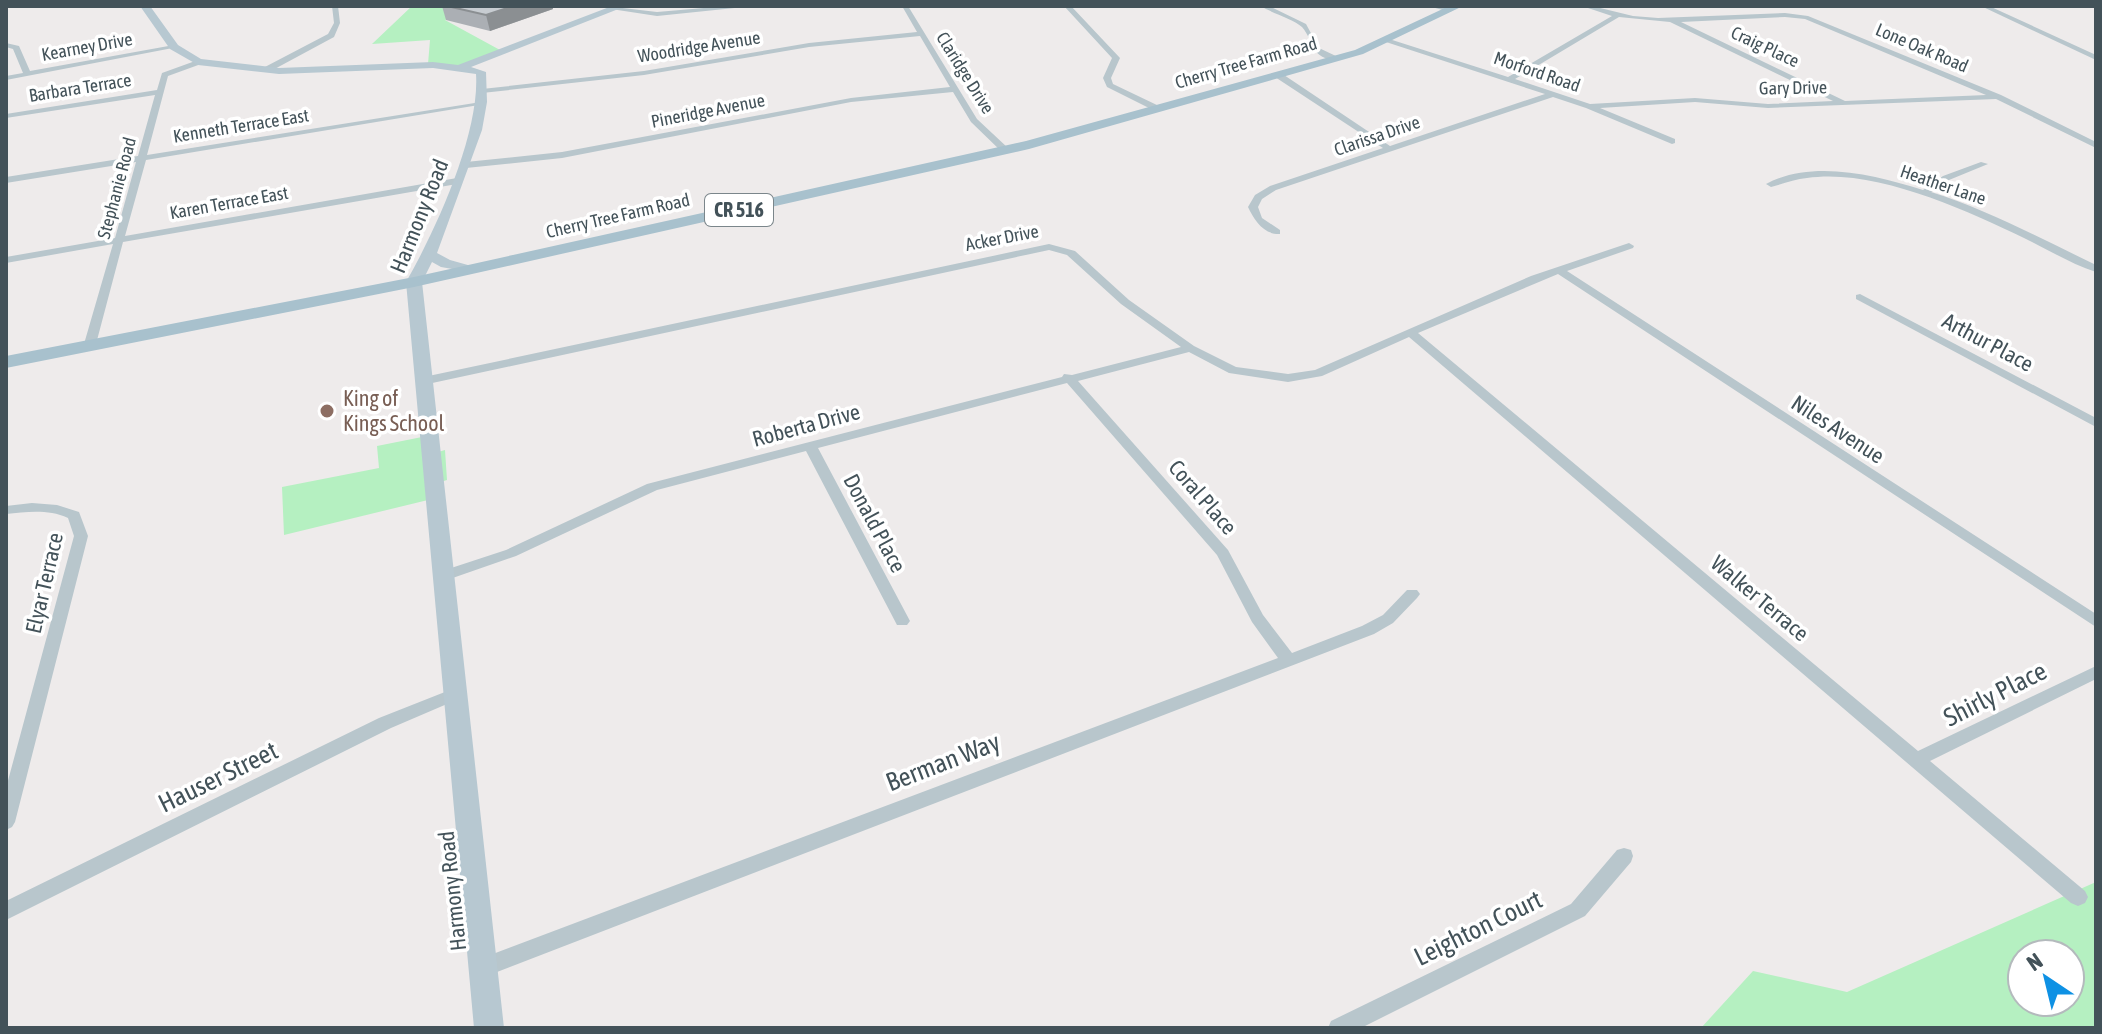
<svg xmlns="http://www.w3.org/2000/svg" width="2102" height="1034" font-family="'Asap Condensed',sans-serif">
  <rect width="100%" height="100%" fill="#eeebeb"/>
  <path fill="#b5f0c1" fill-rule="evenodd" d="M412 6H485L445 20 500 50 465 66 428 64 430 40 372 44Z
    M422 437 424 456 445 450 447 480 427 486 428 500 284 535 282 487 379 468 377 446Z
    M2096 882V1028H1701L1753 971 1847 992ZM2022 954H2070V1002H2022Z"/>
  <g fill="none" stroke-linecap="round" stroke-linejoin="round">
    <path fill="#b8c6cc" fill-rule="evenodd" d="M332 6H338L340 23 334 37 269 72H263V68L328 34 334 23Z
      M727 6H754L657 16 611 9 614 7 657 12Z
      M902 6H908L977 119 1008 148V152H1002L971 122 953 92 851 102 562 158 466 168 462 165 466 162 562 152 851 98 950 87 920 36 809 47 644 75 482 93 478 91 482 89 644 71 809 43 917 32Z
      M1064 6H1071L1120 58 1111 78 1113 84 1159 106V110H1153L1107 87 1103 78 1112 58Z
      M1261 6H1269L1306 24 1319 48 1338 57V61C1309 58 1315 42 1302 27 1294 19 1271 13 1261 6Z
      M1428 6H1441L1453 10 1450 12Z
      M1582 6H1592L1633 16 1658 18 1785 13 1808 16 2001 95 2096 142V148L1996 99 1768 108 1695 102 1600 108 1675 139V143L1672 144 1586 108 1553 97 1276 190 1262 199 1258 207 1262 218 1280 230V234C1264 235 1254 220 1248 207L1255 195 1270 186 1383 148 1275 77V73H1281L1390 146 1545 94 1386 42V38L1508 77 1612 16ZM1619 17 1670 22 1833 101 1768 104 1695 98 1590 104 1515 79ZM1785 17 1805 19 1986 95 1845 101 1681 22Z
      M1981 6H1989L2096 55V60Z
      M6 43 19 46 30 71 174 45 178 47 6 80V76L23 73 13 49 6 47Z
      M198 60H201V64L168 76 147 155 481 102 485 104 146 160 125 236 457 178 462 181 457 184 123 242 96 344 90 347 86 346 84 344 113 244 6 263V257L115 238 136 162 6 183V177L138 156 155 95 6 118V114L157 90 162 73Z
      M1981 162 1988 164 1949 180 1931 192C1988 210 2042 239 2096 265V272C2071 264 2047 249 2024 238 1964 209 1874 168 1807 178 1795 179 1783 184 1771 187L1766 184C1812 159 1876 175 1923 190L1943 176Z
      M1629 243 1634 246 1633 248 1567 271 2096 614V627L1558 274 1418 333 1918 751 2096 666V679L1930 761 2085 891 2088 897 2085 903 2078 906 2071 903 1409 337 1322 376 1288 382 1229 373 1189 352 1078 381 1228 550 1263 615 1292 653 1362 626 1383 615 1407 590H1417L1420 594 1417 598 1393 623 1374 634 484 977 477 974 474 967 477 960 1278 658 1252 622 1217 555 1067 383 818 448 910 621 907 625H897L806 451 657 490 516 556 444 581 437 576 439 572 506 550 647 484 1062 377 1064 374 1072 375 1181 347 1121 304 1067 255 1049 250 423 385 419 384 417 381 419 378 1049 244 1075 251 1129 300 1194 346 1236 367 1288 374 1315 370 1531 276Z
      M1860 294 2096 418V427L1856 299V295Z
      M32 503 57 505 79 512 88 536 15 822 12 827 6 830V788L74 536 68 518C48 509 27 512 6 514V506Z
      M455 688 461 690 463 694 461 698 391 728 6 920V901L379 718Z
      M1624 848 1631 850 1633 856 1631 862 1585 916 1361 1028H1328L1331 1021 1571 904 1617 850Z"/>
    <path fill="#b7c8d1" fill-rule="evenodd" d="M140 6H150L178 45 201 59 279 68 433 62 458 65 612 6H626L471 67 486 72 487 102 482 130 437 253 450 260 482 269 475 273 441 267 432 262 422 282 504 1028H474L406 282C436 230 480 133 476 74L433 68 279 74 198 65 170 49Z"/>
    <path fill="#a8c1cd" fill-rule="evenodd" d="M1449 6H1463L1363 54 1029 149 414 287 6 368V356L414 277 1026 141 1355 50Z"/>
  </g>
  <path fill="#abafb4" d="M442 6H552L553 9 490 31 446 20Z"/>
  <path fill="#8b8f92" d="M513 6H552L553 9 490 31 486 15Z"/>
  <path fill="#c7ccd1" stroke="#8b8f92" stroke-width="2" d="M447 6H513L486 15Z"/>
  <circle fill="#8d6e63" stroke="#fff" stroke-width="3" cx="327" cy="411" r="8"/>
  <g text-anchor="middle" stroke-width="7" stroke-linejoin="round" paint-order="stroke">
    <g font-size="18" fill="#435259" stroke="#fff">
      <text transform="translate(87 47) rotate(-10)" y="6">Kearney Drive</text>
      <text transform="translate(699 47) rotate(-9)" y="6">Woodridge Avenue</text>
      <text transform="translate(1765 47) rotate(25)" y="6">Craig Place</text>
      <text transform="translate(1922 48) rotate(23)" y="6">Lone Oak Road</text>
      <text transform="translate(1246 63) rotate(-16)" y="6">Cherry Tree Farm Road</text>
      <text transform="translate(1537 72) rotate(19)" y="6">Morford Road</text>
      <text transform="translate(965 73) rotate(58)" y="6">Claridge Drive</text>
      <text transform="translate(80 88) rotate(-9)" y="6">Barbara Terrace</text>
      <text transform="translate(1793 88) rotate(-1)" y="6">Gary Drive</text>
      <text transform="translate(708 111) rotate(-11)" y="6">Pineridge Avenue</text>
      <text transform="translate(241 126) rotate(-9)" y="6">Kenneth Terrace East</text>
      <text transform="translate(1377 136) rotate(-19)" y="6">Clarissa Drive</text>
      <text transform="translate(1943 185) rotate(19)" y="6">Heather Lane</text>
      <text transform="translate(117 188) rotate(-75)" y="6">Stephanie Road</text>
      <text transform="translate(229 203) rotate(-10)" y="6">Karen Terrace East</text>
      <text transform="translate(618 216) rotate(-13)" y="6">Cherry Tree Farm Road</text>
      <text transform="translate(1002 238) rotate(-11)" y="6">Acker Drive</text>
    </g>
    <rect fill="#fff" stroke="#7b868b" stroke-width="2" x="705" y="194" width="68" height="32" rx="6"/>
    <g font-size="20" font-weight="bold" fill="#435259">
      <text x="739" y="217">CR 516</text>
    </g>
    <g font-size="22" fill="#435259" stroke="#fff">
      <text transform="translate(419 216) rotate(-68)" y="8">Harmony Road</text>
      <text transform="translate(1988 342) rotate(28)" y="8">Arthur Place</text>
      <text transform="translate(806 425) rotate(-15)" y="8">Roberta Drive</text>
      <text transform="translate(1838 429) rotate(33)" y="8">Niles Avenue</text>
      <text transform="translate(1203 497) rotate(49)" y="8">Coral Place</text>
      <text transform="translate(875 523) rotate(62)" y="8">Donald Place</text>
      <text transform="translate(44 583) rotate(-77)" y="8">Elyar Terrace</text>
      <text transform="translate(1760 598) rotate(40)" y="8">Walker Terrace</text>
      <text transform="translate(452 891) rotate(-96)" y="8">Harmony Road</text>
    </g>
    <g font-size="22" fill="#785e54" stroke="#fff" text-anchor="start">
      <text x="343" y="406">King of<tspan x="343" dy="25">Kings School</tspan></text>
    </g>
    <g font-size="26" fill="#435259" stroke="#fff">
      <text transform="translate(1995 694) rotate(-27)" y="9">Shirly Place</text>
      <text transform="translate(943 762) rotate(-21)" y="9">Berman Way</text>
      <text transform="translate(218 777) rotate(-26)" y="9">Hauser Street</text>
      <text transform="translate(1478 928) rotate(-26)" y="9">Leighton Court</text>
    </g>
  </g>
  <rect width="2102" height="1034" fill="none" stroke="#435259" stroke-width="16"/>
  <g transform="translate(2046 978) rotate(325)"><circle r="38" fill="#ffffff" stroke="#b4babd" stroke-width="2"/>
  <path d="M0-6L14 30L0 20L-14 30Z" fill="#0e91e4"/>
  <text y="-12" font-size="22" font-weight="bold" text-anchor="middle" fill="#435259">N</text>
  </g>
</svg>
